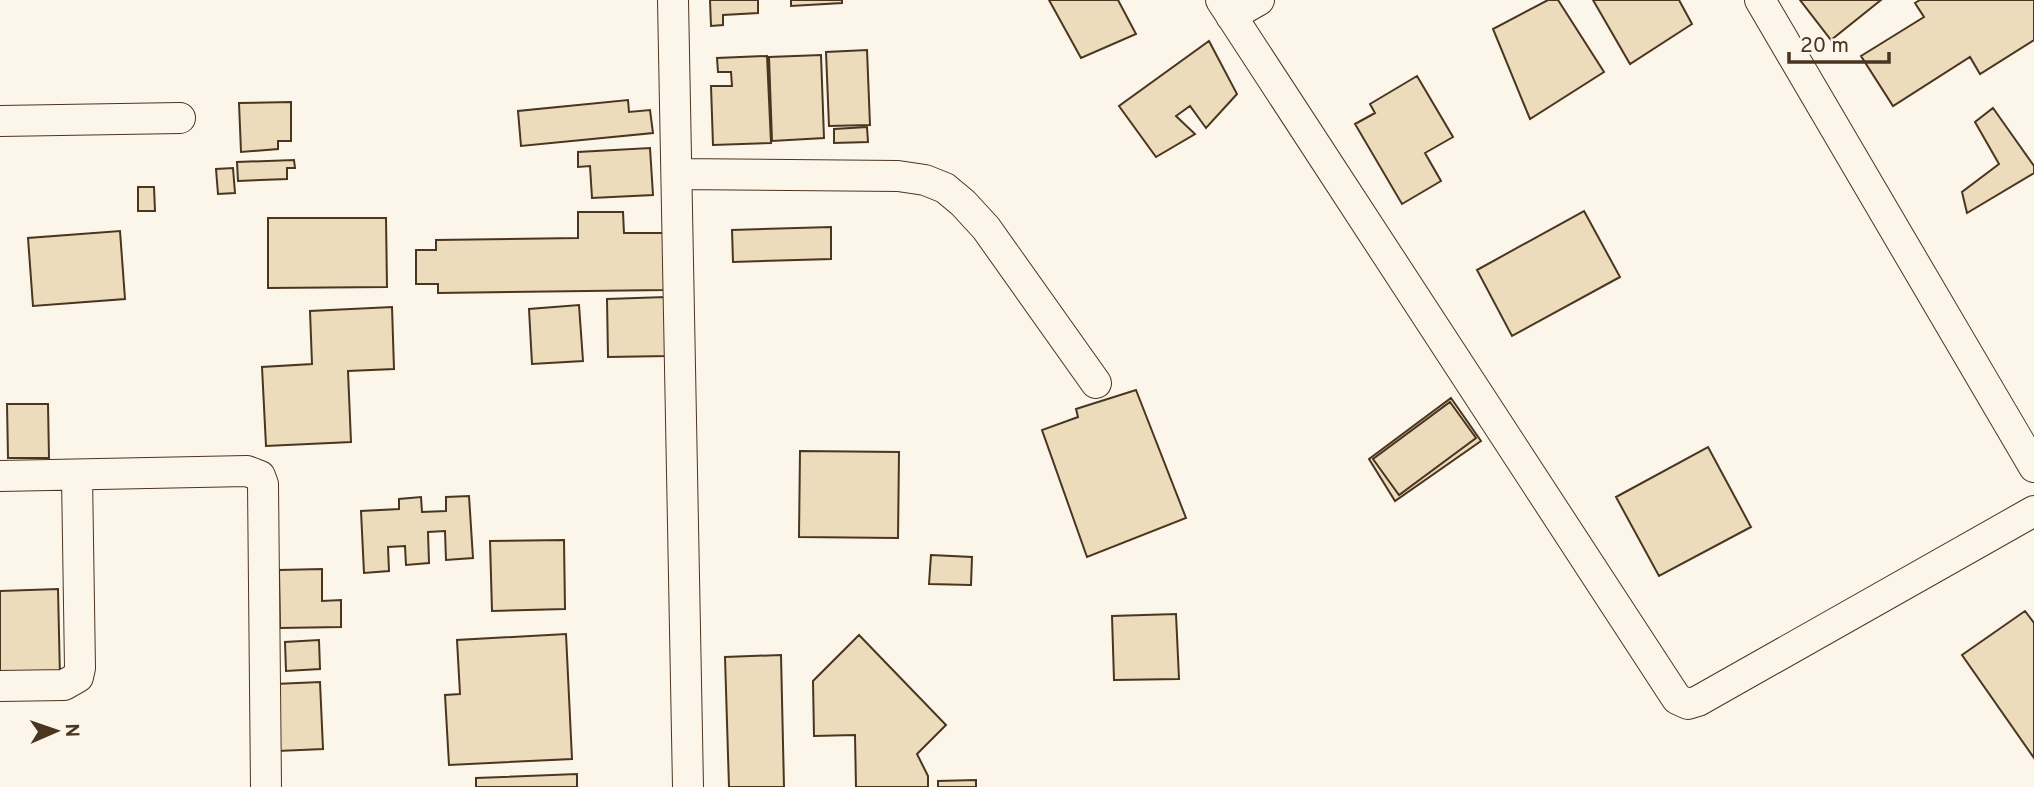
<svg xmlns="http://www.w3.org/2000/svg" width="2034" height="787" font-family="Overpass,sans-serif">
  <rect width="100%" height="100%" fill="#fbf6e9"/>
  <path fill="#ecdcbc" stroke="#4a3520" stroke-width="2" d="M710 0H758V13L723 15V25L711 26Z
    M791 0H842V3L791 6Z
    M1049 0H1118L1136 34 1081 58Z
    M1548 0H1558L1604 72 1530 119 1493 29Z
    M1593 0H1679L1692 24 1630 64Z
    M1800 0H1881L1831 40Z
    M1920 0H2034V40L1980 74 1970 57 1893 106 1861 56 1924 17 1915 3Z
    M1209 41 1237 94 1206 128 1190 106 1176 116 1195 134 1156 157 1119 106Z
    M867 50 870 125 829 126 826 52Z
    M821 55 824 138 772 141 769 57Z
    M767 56 771 143 713 145 711 86H732L731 72H718L717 58Z
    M1417 76 1453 137 1425 153 1441 181 1402 204 1355 124 1375 113 1370 104Z
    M628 100 629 112 650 110 653 133 521 146 518 111Z
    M291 102V141H278V149L241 152 239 103Z
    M1993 108 2034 166V173L1967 213 1962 192 1999 164 1975 122Z
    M867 127 868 142 834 143V129Z
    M650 148 653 195 592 198 590 166 578 167V152Z
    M294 160 295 168H287V179L238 181 237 162Z
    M233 168 235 193 218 194 216 169Z
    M138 187H154L155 211H138Z
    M1584 211 1620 277 1512 336 1477 270Z
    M578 212H623L624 233H664L665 290 438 293V284H416V250H436V240L578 238Z
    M268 218H386L387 287 268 288Z
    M831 227V259L733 262 732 230Z
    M120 231 125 299 33 306 28 238Z
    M666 297 668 356 608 357 607 299Z
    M579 305 583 361 532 364 529 309Z
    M392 307 394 369 348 371 351 442 266 446 262 367 312 364 310 311Z
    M1136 390 1186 518 1087 557 1042 430 1078 417 1076 409Z
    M1451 398 1481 441 1395 501 1369 459Z
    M1450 402 1476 438 1399 495 1373 459Z
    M7 404H48L49 458H8Z
    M1708 447 1751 527 1659 576 1616 497Z
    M800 451 899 452 898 538 799 537Z
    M469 496 473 558 446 560 445 531 428 532 429 563 406 565 405 546 388 547 389 571 364 573 361 511 399 509V499L421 497 422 512 446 511V497Z
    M564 540 565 609 492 611 490 541Z
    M931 555 972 557 971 585 929 584Z
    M322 569V601L341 600V627L280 628 279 570Z
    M58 589 60 678 0 680V591Z
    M2025 611 2034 623V758L1962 655Z
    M1176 614 1179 679 1114 680 1112 616Z
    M566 634 572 759 449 765 445 695 460 694 457 640Z
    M859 635 946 725 917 754 928 776V787H856L855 735 814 736 813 681Z
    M319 640 320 669 286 671 285 642Z
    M781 655 784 787H729L725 657Z
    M320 682 323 749 278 751 275 684Z
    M577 774V787H476V778Z
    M976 780V787H938V781Z"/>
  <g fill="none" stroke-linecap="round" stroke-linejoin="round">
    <defs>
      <path id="minor" d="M673 0 688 787
        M1221 0 1677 699 1688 704 1698 701 2034 511
        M1760 0 2034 467
        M1231 16 1259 0
        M0 121 180 118
        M677 174 898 176 925 180 945 188 963 203 986 228 1096 383
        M0 476 247 471 260 476 263 484 266 787
        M0 686 64 685 78 677 80 668 77 476"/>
    </defs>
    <use href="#minor" stroke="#4a3520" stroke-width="32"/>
    <use href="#minor" stroke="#fbf6e9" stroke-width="30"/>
  </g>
  <g transform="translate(56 731) rotate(88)" stroke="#fbf6e9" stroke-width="5" paint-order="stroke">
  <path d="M0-5L12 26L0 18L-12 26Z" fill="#4a3520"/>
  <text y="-10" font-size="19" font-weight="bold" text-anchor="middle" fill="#4a3520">N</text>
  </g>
  <path d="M1789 52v10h100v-10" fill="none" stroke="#4a3520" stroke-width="3.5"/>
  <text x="1800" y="52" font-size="21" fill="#4a3520" stroke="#fbf6e9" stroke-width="5" paint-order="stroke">20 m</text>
</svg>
